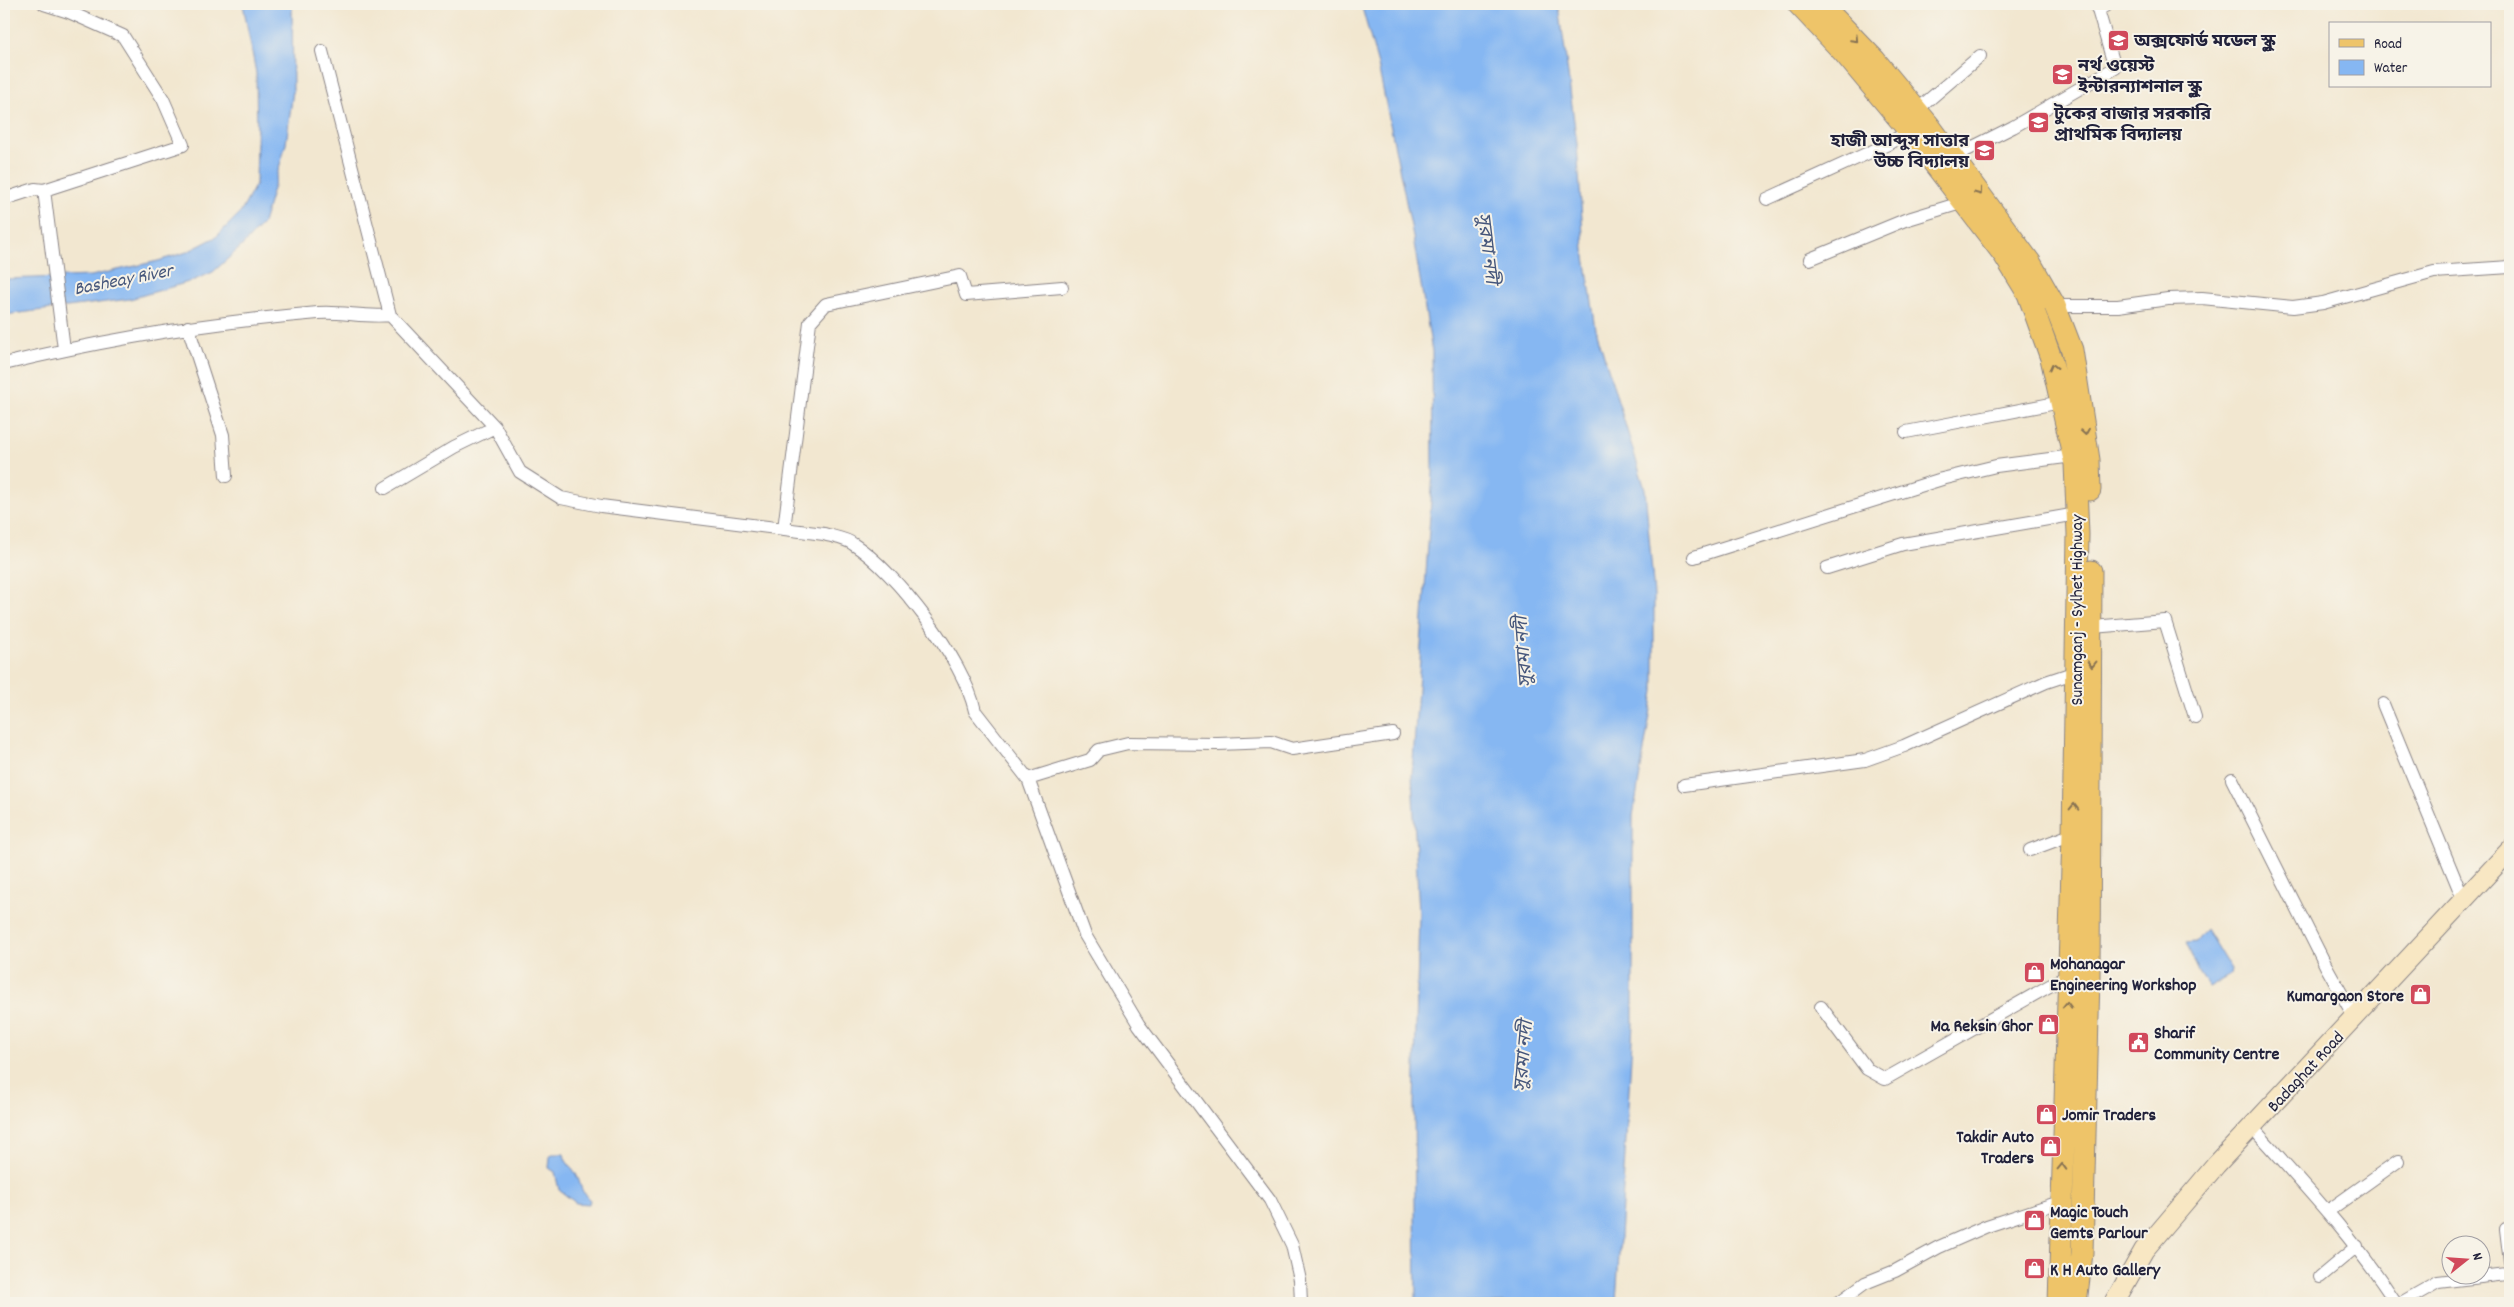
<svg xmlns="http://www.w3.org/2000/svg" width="2514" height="1307" font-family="Dekko,'Noto Sans Bengali',sans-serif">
  <rect width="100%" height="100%" fill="#f7f3e8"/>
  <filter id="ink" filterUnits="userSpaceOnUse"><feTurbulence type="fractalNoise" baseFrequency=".02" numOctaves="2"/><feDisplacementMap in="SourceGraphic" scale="10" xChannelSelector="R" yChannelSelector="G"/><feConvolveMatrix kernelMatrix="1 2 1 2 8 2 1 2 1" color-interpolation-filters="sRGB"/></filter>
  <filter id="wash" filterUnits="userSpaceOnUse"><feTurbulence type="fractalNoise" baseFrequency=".0096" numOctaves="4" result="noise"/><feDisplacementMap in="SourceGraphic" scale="20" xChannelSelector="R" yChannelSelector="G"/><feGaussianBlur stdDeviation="1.12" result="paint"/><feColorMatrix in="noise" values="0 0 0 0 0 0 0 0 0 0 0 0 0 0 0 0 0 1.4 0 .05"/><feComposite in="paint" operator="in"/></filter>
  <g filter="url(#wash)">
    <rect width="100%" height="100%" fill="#f2e7d0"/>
    <path fill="#86b7f2" stroke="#546c96" d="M243 4H292L293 91 286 144 263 223 244 244 213 272 192 281 130 299 4 315V279L91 276 158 261 187 252 216 237 241 212 256 184 257 141 256 73Z
      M1361 4H1557L1560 13 1577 144 1584 250 1596 329 1645 489 1654 596V691L1633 816V1024L1616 1303H1416L1414 1104 1419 914 1412 775 1433 472 1432 351 1412 231 1378 65Z
      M2206 929 2231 970 2230 975 2209 987 2200 974 2186 943 2196 942Z
      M552 1154H564C566 1165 572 1166 576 1174 582 1185 579 1190 590 1200L589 1204 576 1203 559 1190 555 1172 549 1168 550 1157Z"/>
  </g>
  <g filter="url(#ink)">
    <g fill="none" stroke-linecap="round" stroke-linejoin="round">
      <defs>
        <path id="minor" d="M44 4 69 12 123 36 163 99 183 145 44 190
          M322 51 390 315
          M1917 110 1980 56
          M1955 159 1965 151 2013 127 2115 68 2098 10 2108 4
          M4 199 35 189 44 190 64 349
          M1767 199 1888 144 1909 131
          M1810 259 1905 220 1964 202
          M2055 306H2118L2168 299 2202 298 2293 307 2323 303 2434 272 2510 267
          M188 327 223 435 226 476
          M4 364C107 339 212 322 318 313 342 311 366 318 390 315L495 427 520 472 561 498 601 506 824 534C833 537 845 538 853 544 896 571 964 660 975 711L1028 779 1085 935 1139 1025 1270 1200 1292 1245 1300 1280 1301 1303
          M1906 432 2061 402
          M385 488 454 447 495 427
          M784 529 810 322 826 304 960 276 966 295 1062 287
          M1694 557 1942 479 1996 466 2073 456
          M1827 568 1903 544 2077 514
          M2092 627 2165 621 2195 717
          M2383 704 2464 901
          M1028 779 1090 760 1099 750 1128 743 1218 744 1271 742 1292 749 1393 734
          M2232 779 2326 966 2355 1018
          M1684 785 1865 760 1904 746 2046 682 2076 672
          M2030 850 2073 834
          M1821 1007 1867 1069 1885 1079 2067 976
          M2252 1127C2303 1184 2355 1239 2396 1303
          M2328 1211 2398 1161
          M2506 1229 2510 1263
          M2320 1277 2357 1246
          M1838 1303 1865 1283 1895 1271 1939 1247 1987 1226 2066 1200
          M2401 1303 2438 1282 2506 1274 2510 1271"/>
        <path id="secondary" d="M2114 1303 2144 1250 2216 1165 2510 850"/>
        <path id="primary" d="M1798 4 1844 53 1909 131 2004 255 2028 294 2051 358 2075 464 2078 534 2073 834 2059 1303
          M1821 4 1875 60 1929 125 2030 262 2055 306 2072 350 2089 460 2090 490
          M2076 1303 2082 1253 2089 977 2091 571"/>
      </defs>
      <use href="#minor" stroke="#8a8486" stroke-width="14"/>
      <use href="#secondary" stroke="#8a8486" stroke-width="21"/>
      <use href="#primary" stroke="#8a8486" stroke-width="23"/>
      <use href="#minor" stroke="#fff" stroke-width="12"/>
      <use href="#secondary" stroke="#f8e7c3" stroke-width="19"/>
      <use href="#primary" stroke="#eec469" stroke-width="21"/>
    </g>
    <defs><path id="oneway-chevron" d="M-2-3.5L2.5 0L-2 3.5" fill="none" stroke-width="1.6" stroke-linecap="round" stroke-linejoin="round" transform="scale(1.25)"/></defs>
    <g stroke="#887352">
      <use href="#oneway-chevron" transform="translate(1855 39) rotate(46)"/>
      <use href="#oneway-chevron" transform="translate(1979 192) rotate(54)"/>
      <use href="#oneway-chevron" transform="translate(2053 367) rotate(-104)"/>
      <use href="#oneway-chevron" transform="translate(2085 432) rotate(81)"/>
      <use href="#oneway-chevron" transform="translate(2092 664) rotate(91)"/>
      <use href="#oneway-chevron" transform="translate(2074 807) rotate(-89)"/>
      <use href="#oneway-chevron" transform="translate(2067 1005) rotate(-89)"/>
      <use href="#oneway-chevron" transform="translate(2062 1167) rotate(-88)"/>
    </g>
  </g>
  <defs>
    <symbol id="school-square" viewBox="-11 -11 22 22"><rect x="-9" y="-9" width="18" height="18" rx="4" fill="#d1495b" stroke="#f7f3e8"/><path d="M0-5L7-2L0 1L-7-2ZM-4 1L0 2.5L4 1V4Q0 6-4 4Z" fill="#fff"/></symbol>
    <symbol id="shop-square" viewBox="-11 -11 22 22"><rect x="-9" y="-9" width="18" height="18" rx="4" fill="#d1495b" stroke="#f7f3e8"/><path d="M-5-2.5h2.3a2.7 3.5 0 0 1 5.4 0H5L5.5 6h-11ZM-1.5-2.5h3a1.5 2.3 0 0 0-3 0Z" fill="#fff"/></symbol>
    <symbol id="civic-square" viewBox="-11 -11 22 22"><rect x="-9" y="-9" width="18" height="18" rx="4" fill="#d1495b" stroke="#f7f3e8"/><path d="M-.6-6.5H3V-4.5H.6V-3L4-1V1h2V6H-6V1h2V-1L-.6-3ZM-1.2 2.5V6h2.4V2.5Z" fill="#fff"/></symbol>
  </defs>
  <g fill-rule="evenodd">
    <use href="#school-square" x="2106" y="28" width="25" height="25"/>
    <use href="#school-square" x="2050" y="62" width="25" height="25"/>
    <use href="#school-square" x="2026" y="110" width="25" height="25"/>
    <use href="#school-square" x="1972" y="138" width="25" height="25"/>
    <use href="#shop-square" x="2022" y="960" width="25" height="25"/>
    <use href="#shop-square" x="2408" y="982" width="25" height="25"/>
    <use href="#shop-square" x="2036" y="1012" width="25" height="25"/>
    <use href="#civic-square" x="2126" y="1030" width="25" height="25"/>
    <use href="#shop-square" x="2034" y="1102" width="25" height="25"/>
    <use href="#shop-square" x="2038" y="1134" width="25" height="25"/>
    <use href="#shop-square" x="2022" y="1208" width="25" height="25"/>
    <use href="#shop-square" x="2022" y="1256" width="25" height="25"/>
  </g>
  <g text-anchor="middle" stroke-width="4" stroke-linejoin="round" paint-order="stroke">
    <g font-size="18" font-weight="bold" fill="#22223b" stroke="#f7f3e8" text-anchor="start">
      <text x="2134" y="46">অক্সফোর্ড মডেল স্কুল</text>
      <text x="2078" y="71">নর্থ ওয়েস্ট<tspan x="2078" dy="21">ইন্টারন্যাশনাল স্কুল</tspan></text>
      <text x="2054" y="119">টুকের বাজার সরকারি<tspan x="2054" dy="21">প্রাথমিক বিদ্যালয়</tspan></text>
      <text x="1969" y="146" text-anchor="end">হাজী আব্দুস সাত্তার<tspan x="1969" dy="21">উচ্চ বিদ্যালয়</tspan></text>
      <text x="2050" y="969">Mohanagar<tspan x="2050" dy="21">Engineering Workshop</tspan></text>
      <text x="2404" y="1001" text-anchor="end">Kumargaon Store</text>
      <text x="2033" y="1031" text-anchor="end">Ma Reksin Ghor</text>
      <text x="2154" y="1038">Sharif<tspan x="2154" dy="21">Community Centre</tspan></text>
      <text x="2062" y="1120">Jomir Traders</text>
      <text x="2034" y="1142" text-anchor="end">Takdir Auto<tspan x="2034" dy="21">Traders</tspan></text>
      <text x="2050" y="1217">Magic Touch<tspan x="2050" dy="21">Gemts Parlour</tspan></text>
      <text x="2050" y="1275">K H Auto Gallery</text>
    </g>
    <g font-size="18" fill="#22223b" stroke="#f7f3e8">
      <text transform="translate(2076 610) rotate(-90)" y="6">Sunamganj - Sylhet Highway</text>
      <text transform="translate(2305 1071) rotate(-47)" y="6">Badaghat Road</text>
    </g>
    <g font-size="19" font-style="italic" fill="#45567b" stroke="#f7f3e8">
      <text transform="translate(1489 248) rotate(83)" y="7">সুরমা নদী</text>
      <text transform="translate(123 278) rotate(-11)" y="7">Basheay River</text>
      <text transform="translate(1522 652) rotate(-94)" y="7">সুরমা নদী</text>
      <text transform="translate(1522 1056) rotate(-85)" y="7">সুরমা নদী</text>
    </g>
  </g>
  <rect width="2514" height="1307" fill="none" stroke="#f7f3e8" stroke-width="20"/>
  <rect x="2329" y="22" width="162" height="65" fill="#f7f3e8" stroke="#a29fa3"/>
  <rect x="2339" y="39" width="25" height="8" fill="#eec469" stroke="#a29fa3"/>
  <text x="2374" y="48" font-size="15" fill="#22223b">Road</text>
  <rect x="2339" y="60" width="25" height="15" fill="#86b7f2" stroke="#a29fa3"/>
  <text x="2374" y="72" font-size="15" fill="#22223b">Water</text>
  <g transform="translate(2466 1260) rotate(73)"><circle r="24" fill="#f7f3e8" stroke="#a29fa3"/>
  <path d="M0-4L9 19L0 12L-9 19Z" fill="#d1495b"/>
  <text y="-8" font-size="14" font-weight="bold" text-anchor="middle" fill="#22223b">N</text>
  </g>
</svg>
